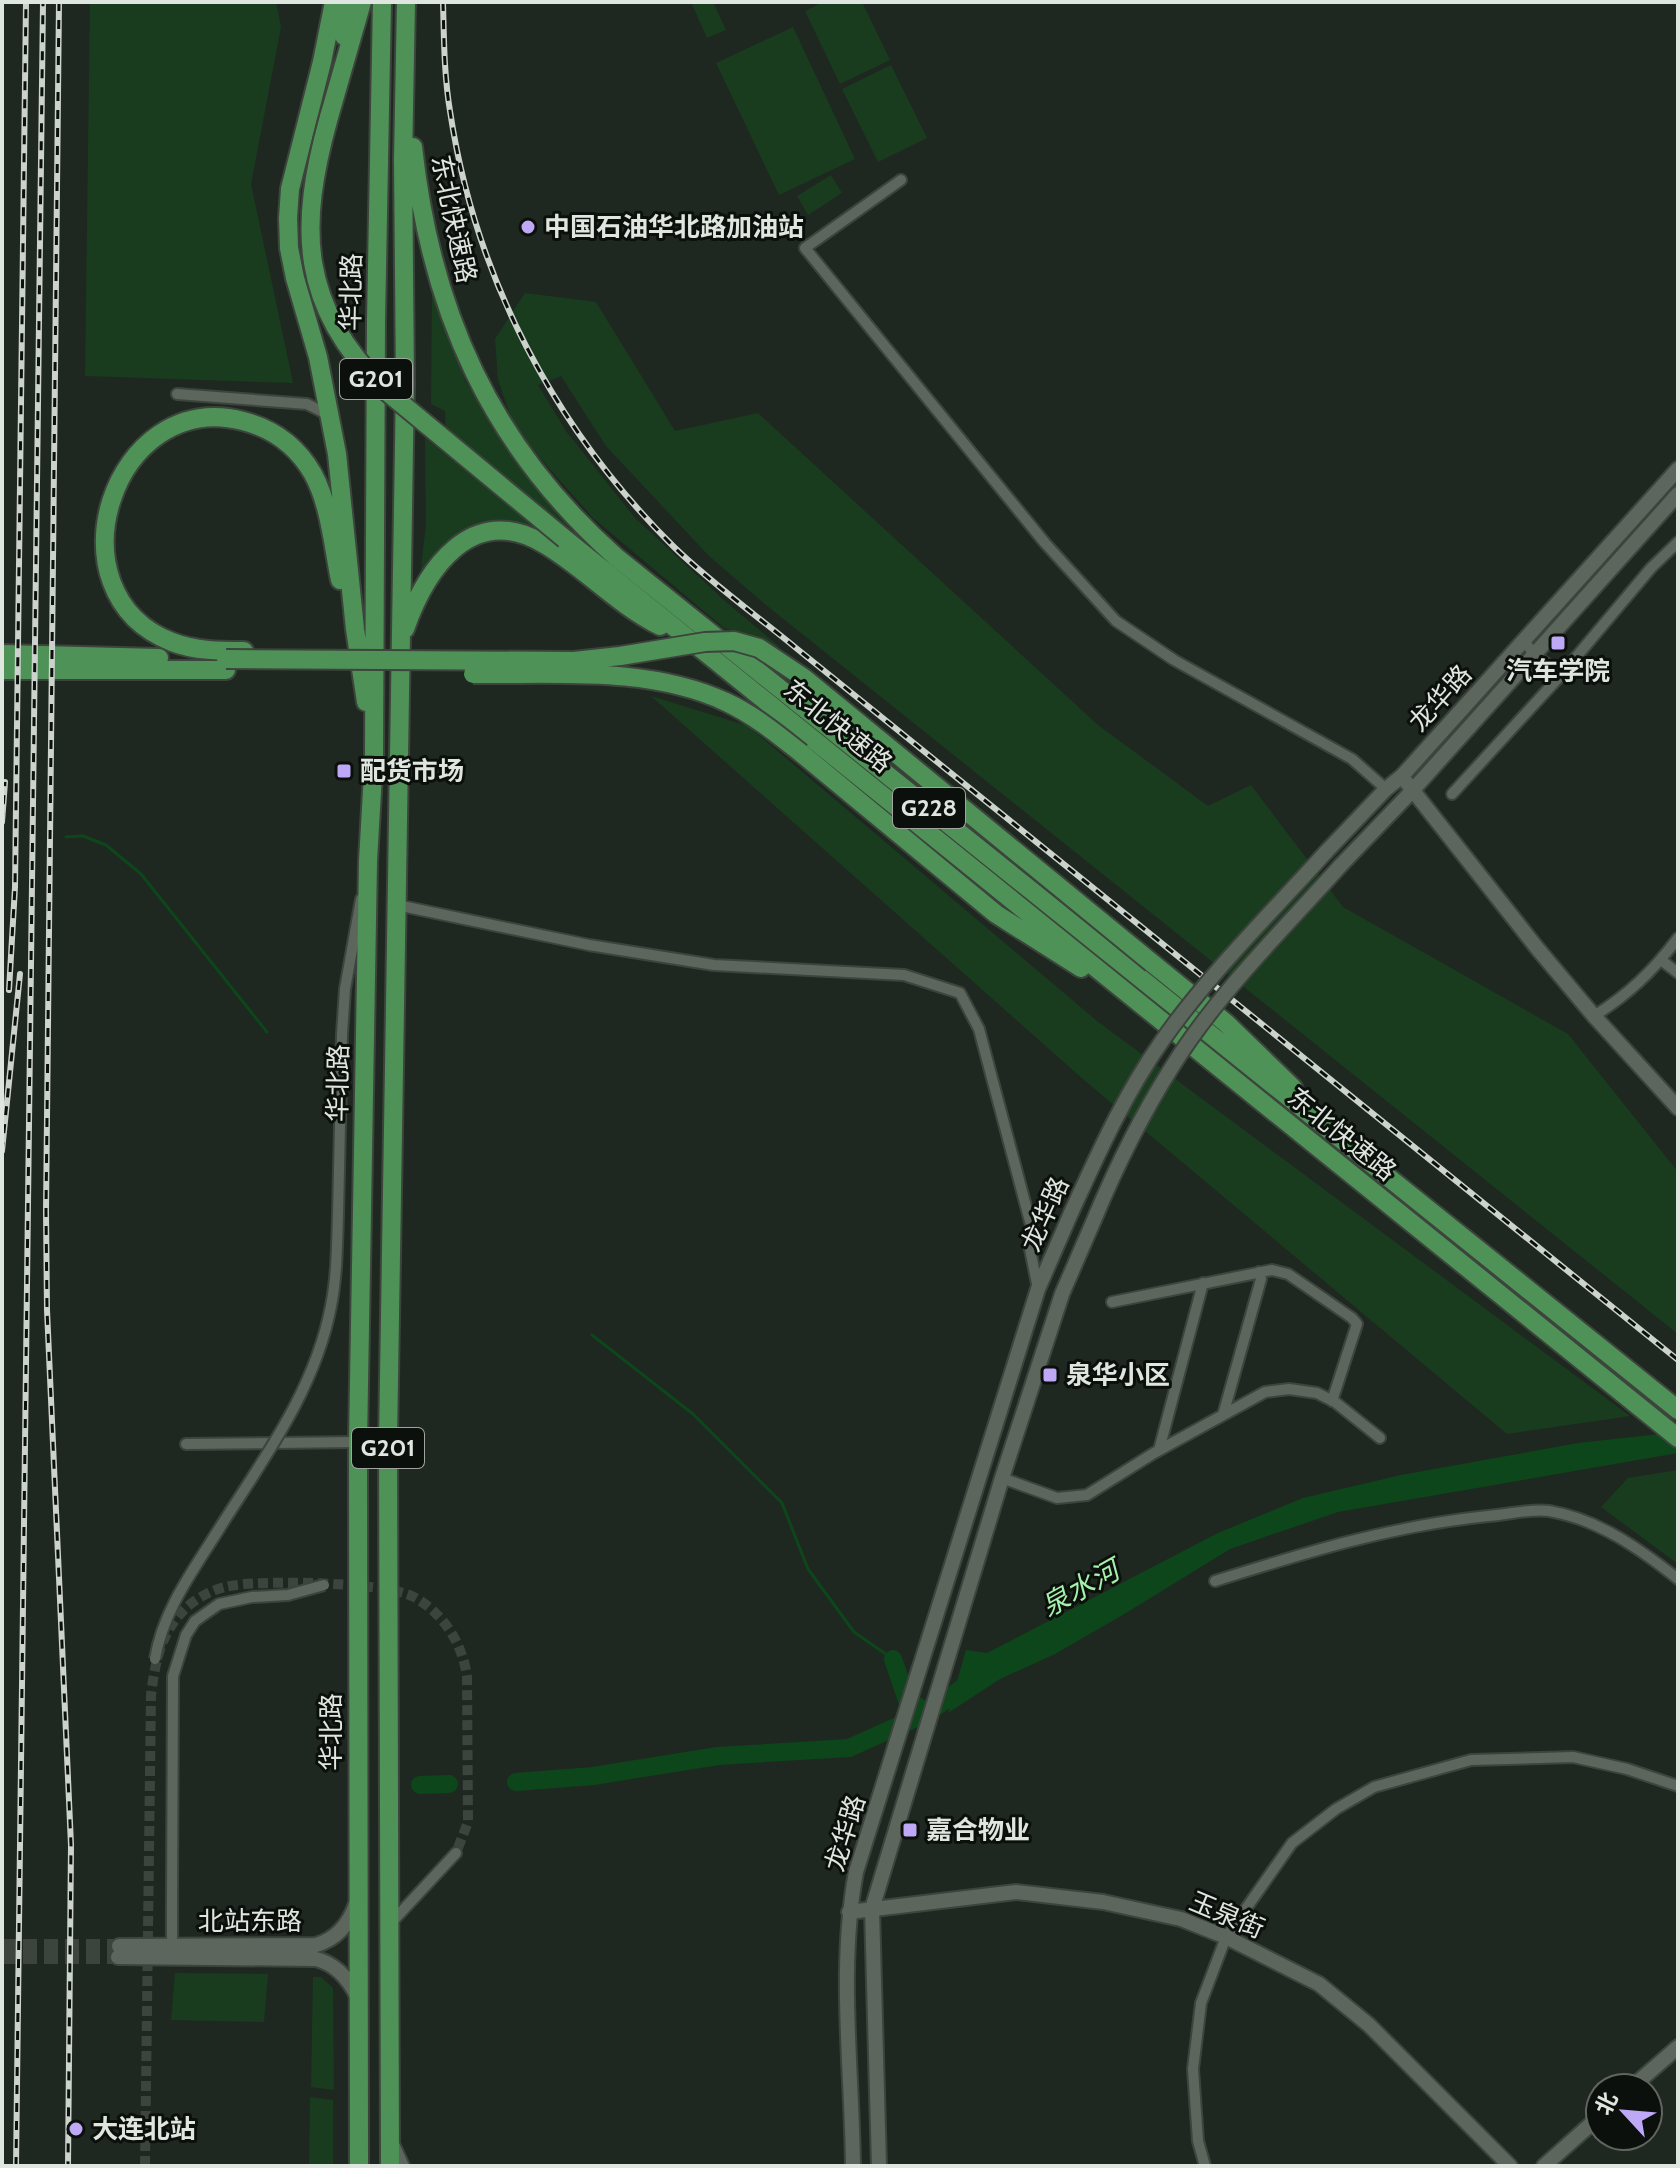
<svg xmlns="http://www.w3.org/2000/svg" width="1680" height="2168" font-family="Cabin,'Noto Sans SC',sans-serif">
  <rect width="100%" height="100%" fill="#1f2820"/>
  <path fill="#193c1e" d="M90 2H276L281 27 251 184 293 383 85 376Z
    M691 2H713L726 30 707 38Z
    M823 2H862L890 60 840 84 805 11Z
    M793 27 855 159 779 195 716 63Z
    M891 65 927 138 878 162 842 89Z
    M831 175 842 193 808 215 797 196Z
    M432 287 466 382 527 473 573 532 446 432 445 411 431 404Z
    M525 293 596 302 675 431 758 413 1098 725 1208 806 1251 785 1343 907 1568 1034 1678 1172V1334L766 605 709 556 606 446 561 376 538 385 566 431 635 518 726 602 781 648 724 628 592 517 540 458 512 421 498 379 495 339Z
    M425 438 554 543 531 531 454 539 437 554 420 577 426 524Z
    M651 696 748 726 1097 1021 1630 1416 1507 1434 1084 1080Z
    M1678 1470V1564L1601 1507 1628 1478Z
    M175 1973 268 1974 264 2022 171 2020Z
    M313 1977H321L333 1988 334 2090 311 2087Z
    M310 2097 333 2100V2166H309Z"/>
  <path fill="#0d461a" d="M1678 1432V1453L1338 1512 1230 1549 1126 1613 1055 1654 1000 1679 948 1713 966 1650 987 1653 1218 1533 1303 1498 1401 1475 1578 1443Z"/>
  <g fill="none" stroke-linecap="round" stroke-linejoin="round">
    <path stroke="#0d461a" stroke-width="3" d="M66 837 83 836 106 845 141 874 267 1032
      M592 1335 693 1414 782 1503 808 1569 854 1632 893 1659"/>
    <path stroke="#0d461a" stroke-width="18" d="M893 1659 907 1700 919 1707
      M516 1782 593 1776 718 1756 849 1748 929 1712 973 1680
      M420 1785 449 1784"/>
    <path stroke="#3c443d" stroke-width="10" stroke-dasharray="10 5" stroke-linecap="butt" d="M145 2166 151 1695C155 1662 161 1631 187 1607 197 1598 212 1590 225 1587 257 1579 387 1582 414 1597 444 1614 462 1643 467 1676L468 1822 456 1853"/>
    <path stroke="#3c443d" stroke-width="14" stroke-dasharray="14 7" stroke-linecap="butt" d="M2 1946H119
      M2 1957H118"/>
    <defs>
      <path id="street" d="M901 180 805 248 1045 543 1116 621 1174 660 1352 759 1386 789
        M177 394 307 404 331 416
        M1524 641 1534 654 1561 675
        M1452 794 1561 675 1651 568 1678 542
        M397 905 589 945 714 965 904 975 960 993 979 1029 1032 1229 1030 1249 1038 1289
        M1661 960 1678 973
        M1594 1016C1629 994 1653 971 1678 938
        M338 1215 342 1034 345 989 361 899
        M1112 1302 1272 1270 1288 1274 1352 1318 1357 1324 1332 1401
        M1223 1415 1261 1279 1259 1272
        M186 1444 358 1442
        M1159 1450 1203 1283
        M1002 1478 1057 1498 1087 1495 1154 1453 1265 1392 1289 1389 1317 1393 1335 1402 1380 1438
        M1215 1581C1307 1552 1391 1526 1488 1516 1507 1515 1531 1508 1549 1511 1598 1519 1640 1549 1678 1579
        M390 1924 456 1853
        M172 1953V1907
        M395 2146 404 2166
        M1205 2166 1198 2141 1193 2069 1201 2003 1226 1937 1292 1843 1336 1809 1374 1787 1471 1760 1573 1757 1627 1769 1678 1786"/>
      <path id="secondary" d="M1407 783 1537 948 1594 1016 1678 1108
        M1326 852 1386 789 1402 776 1678 469
        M1341 865 1412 791 1678 494
        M849 1912 1016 1892 1103 1902 1181 1919 1226 1937 1319 1984 1369 2025 1510 2166
        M119 1946 316 1945C337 1939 349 1924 356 1904
        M118 1957 316 1959C336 1964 348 1978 357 1996
        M1631 2088 1678 2047
        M853 2166C852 2069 838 1968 856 1872L1038 1289 1071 1213
        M879 2166 872 1909 1002 1478 1062 1294 1094 1220
        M1544 2166 1600 2116"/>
      <path id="highway" d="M334 2 322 62 290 189 288 218 289 248 295 278 318 357 337 454 355 629 366 702
        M344 36 347 2
        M329 117 362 2
        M413 147C431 312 491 446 616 557L1678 1410
        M565 539 1678 1438
        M405 629C426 569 472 501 544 544 585 568 616 604 660 626
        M244 651C221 651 195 651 172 642 46 593 113 387 243 421 274 429 297 446 313 474 330 505 333 546 340 580
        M2 654 159 658
        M2 670H226
        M801 753 996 914 1081 968
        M1152 963 1226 1023 1293 1088
        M359 2166 358 1442 368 861 374 756 376 320 382 2
        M390 2166 388 1441 405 384 403 160 406 2"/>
    </defs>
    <use href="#street" stroke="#3c443d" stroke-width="14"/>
    <use href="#secondary" stroke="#3c443d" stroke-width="18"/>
    <use href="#highway" stroke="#3c443d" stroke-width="22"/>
    <use href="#street" stroke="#5c665d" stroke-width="10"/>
    <use href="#secondary" stroke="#5c665d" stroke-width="14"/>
    <use href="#highway" stroke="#4f9257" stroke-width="18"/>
    <defs>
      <path id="rail" d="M59 2 46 1211 47 1310 71 1845 68 2166
        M443 2C444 39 444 75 450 111 475 278 555 429 674 547 711 583 756 615 796 648L1678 1360
        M2 822 5 782
        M9 990 15 887 26 2
        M2 1151 20 974
        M16 2166 43 2"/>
    </defs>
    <use href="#rail" stroke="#ccd2cc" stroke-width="6"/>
    <use href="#rail" stroke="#0c100c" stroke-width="3" stroke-dasharray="9" stroke-linecap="butt"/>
    <defs>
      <path id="street-bridge" d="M155 1659C163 1610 193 1571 219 1529 264 1458 315 1390 331 1306 337 1276 337 1245 338 1215
        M172 1907 173 1676 186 1635 195 1621 219 1604 252 1597 288 1595 324 1585"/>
      <path id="secondary-bridge" d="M1071 1213C1098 1154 1124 1095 1162 1041 1208 975 1272 912 1326 852
        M1094 1220C1116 1167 1141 1116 1172 1067 1218 993 1283 930 1341 865"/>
      <path id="highway-bridge" d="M329 117C298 228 299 305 385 390L565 539
        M226 659 574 661 620 656 705 642 734 641 759 648 804 678 1152 963
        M473 674C556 675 649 666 726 702 754 715 777 734 801 753"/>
    </defs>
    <use href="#street-bridge" stroke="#3c443d" stroke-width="14" stroke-linecap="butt"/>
    <use href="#secondary-bridge" stroke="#3c443d" stroke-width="18" stroke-linecap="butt"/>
    <use href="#highway-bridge" stroke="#3c443d" stroke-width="22" stroke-linecap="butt"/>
    <use href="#street-bridge" stroke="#5c665d" stroke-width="10"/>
    <use href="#secondary-bridge" stroke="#5c665d" stroke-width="14"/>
    <use href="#highway-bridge" stroke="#4f9257" stroke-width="18"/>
  </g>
  <g fill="#bda9f5" stroke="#0c100c" stroke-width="3">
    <circle cx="528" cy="227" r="8"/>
    <rect x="1550" y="635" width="16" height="16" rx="4"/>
    <rect x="336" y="763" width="16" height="16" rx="4"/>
    <rect x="1042" y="1367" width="16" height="16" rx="4"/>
    <rect x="902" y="1822" width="16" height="16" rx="4"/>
    <circle cx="76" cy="2129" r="8"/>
  </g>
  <g text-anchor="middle" stroke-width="6" stroke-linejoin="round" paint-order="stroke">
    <g fill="#0c100c" stroke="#a0a5a0" stroke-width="2">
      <rect x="340" y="359" width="72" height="40" rx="6"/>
      <rect x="893" y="788" width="72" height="40" rx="6"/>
      <rect x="352" y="1428" width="72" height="40" rx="6"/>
    </g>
    <g font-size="24" font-weight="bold" fill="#dfe5df">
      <text x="376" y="387">G201</text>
      <text x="929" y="816">G228</text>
      <text x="388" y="1456">G201</text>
    </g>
    <g font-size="26" fill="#dfe5df" stroke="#0c100c">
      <text transform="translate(454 219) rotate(78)" y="9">东北快速路</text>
      <text transform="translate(351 292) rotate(-89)" y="9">华北路</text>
      <text transform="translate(1440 698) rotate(-48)" y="9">龙华路</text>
      <text transform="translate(838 726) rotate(39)" y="9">东北快速路</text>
      <text transform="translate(338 1083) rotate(-89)" y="9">华北路</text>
      <text transform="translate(1342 1134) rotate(39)" y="9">东北快速路</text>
      <text transform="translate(1045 1214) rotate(-66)" y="9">龙华路</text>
      <text transform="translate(331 1732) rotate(-90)" y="9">华北路</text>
      <text transform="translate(845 1833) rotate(-73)" y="9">龙华路</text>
      <text transform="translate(1227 1915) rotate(23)" y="9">玉泉街</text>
      <text x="250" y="1930">北站东路</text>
    </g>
    <g font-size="26" font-weight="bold" fill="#dfe5df" stroke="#0c100c" text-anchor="start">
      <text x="544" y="236">中国石油华北路加油站</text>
      <text x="1558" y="680" text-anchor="middle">汽车学院</text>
      <text x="360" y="780">配货市场</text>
      <text x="1066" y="1384">泉华小区</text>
      <text x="926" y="1839">嘉合物业</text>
      <text x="92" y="2138">大连北站</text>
    </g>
    <g font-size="28" font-style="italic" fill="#a4f2ab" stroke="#0c100c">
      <text transform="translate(1080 1588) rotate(-29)" y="10">泉水河</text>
    </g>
  </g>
  <rect width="1680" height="2168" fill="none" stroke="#dfe5df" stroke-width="8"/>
  <g transform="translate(1624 2112) rotate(296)"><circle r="38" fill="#0c100c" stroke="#606560" stroke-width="2"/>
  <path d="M0-6L14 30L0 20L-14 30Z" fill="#bda9f5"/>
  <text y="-12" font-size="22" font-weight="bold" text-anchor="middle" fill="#dfe5df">北</text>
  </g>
</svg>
